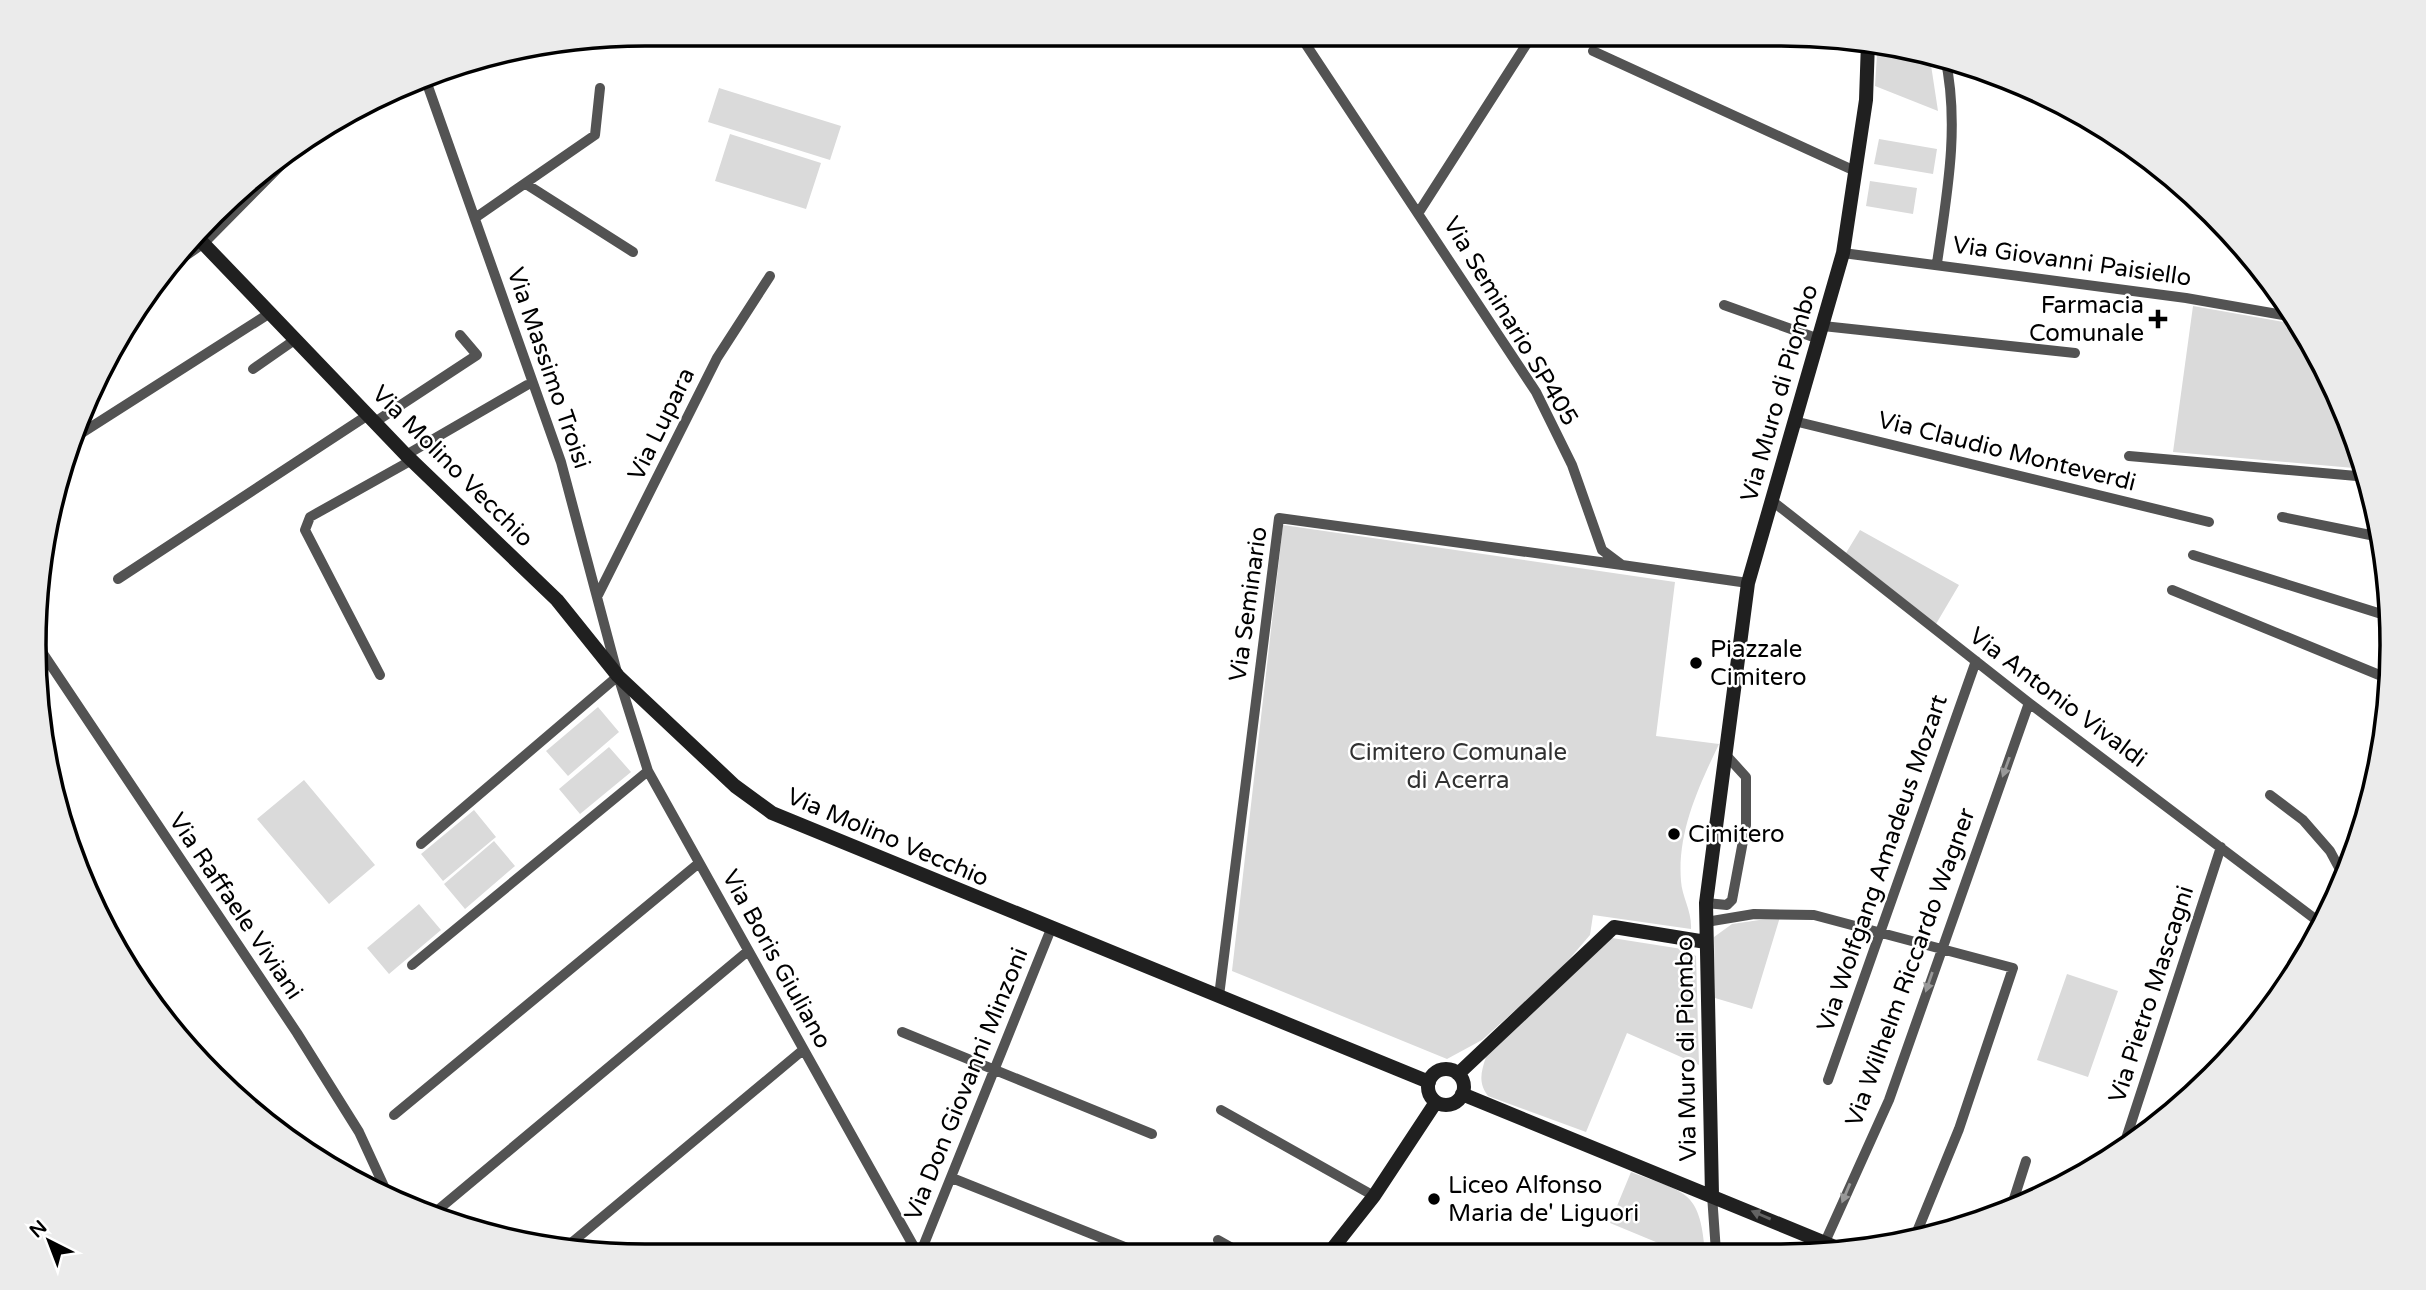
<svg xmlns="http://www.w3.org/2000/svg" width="2426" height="1290" font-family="'Varela Round',sans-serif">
  <rect width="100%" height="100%" fill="#fff"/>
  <path fill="#dadada" d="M1892 46 1929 52 1938 111 1875 86 1877 54Z
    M719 88 841 126 830 160 708 122Z
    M730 134 821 163 806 209 715 181Z
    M1879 139 1937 149 1933 174 1874 164Z
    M1870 181 1917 188 1913 214 1866 206Z
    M2193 306 2289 323 2365 469 2173 452Z
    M1283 525 1675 582 1656 736 1719 744C1699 786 1677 832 1681 881 1682 897 1692 911 1691 929L1593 915 1590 935 1559 971 1482 1040 1447 1059 1232 971Z
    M1860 530 1959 585 1936 624 1846 553Z
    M598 707 619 732 568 776 546 751Z
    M609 747 631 772 580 814 559 789Z
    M304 780 375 865 329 904 257 819Z
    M474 810 496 837 443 881 421 854Z
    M494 841 515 866 465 909 444 884Z
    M419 904 441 930 389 974 367 948Z
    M1780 917 1752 1009 1715 998 1714 937 1732 924Z
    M1612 938 1682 949 1696 956 1699 1065 1627 1033 1586 1132 1488 1096C1478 1083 1481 1072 1486 1057Z
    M2067 974 2118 991 2088 1077 2037 1060Z
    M1631 1172C1685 1193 1700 1189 1705 1252H1680L1610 1223Z"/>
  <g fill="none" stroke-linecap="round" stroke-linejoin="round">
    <path stroke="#535353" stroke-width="10" d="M1299 34 1536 392 1572 465 1602 550 1622 565 1748 583
      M1593 51 1855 171
      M425 78 561 462 618 676 648 771 918 1254
      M526 184 633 252
      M1419 212 1533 34
      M475 218 595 135 600 88
      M1843 253 2186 298 2294 317
      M178 261 204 243 302 144
      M1937 263C1947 194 1960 125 1945 57
      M1724 305 1819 339
      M1823 326 2075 353
      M2301 328 2338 396
      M253 369 296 339
      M1794 421 2209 522
      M375 422 477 355 460 335
      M77 436 270 313
      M406 455 527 385
      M2129 456 2368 477
      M1771 500 2029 703 2323 925
      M2282 517 2380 537
      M2193 555 2391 617
      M118 579 368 415
      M2172 590 2389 679
      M598 595 717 358 770 276
      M38 646 297 1033 359 1132 388 1195
      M380 675 305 530 310 517 412 460
      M2270 795 2303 820 2330 851 2344 877
      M421 844 618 676
      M1706 903 1727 905 1732 900 1746 825V777L1726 755
      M1706 922 1754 914 1814 915 2013 968 1959 1129 1914 1239
      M412 965 648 771
      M1219 996 1279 518 1622 565
      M902 1032 1152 1134
      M1828 1080 1976 661
      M1221 1110 1374 1196
      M394 1115 699 863
      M2121 1154 2221 847
      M952 1178 1142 1254
      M1712 1195 1716 1252
      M2011 1208 2026 1161
      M433 1214 748 951
      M1218 1240 1241 1253
      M1825 1242 1889 1100 2029 703
      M564 1249 803 1050
      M920 1254 1051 929"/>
    <path stroke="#202020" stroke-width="14" d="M199 239 406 455 557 600 618 676 735 786 772 813 1429 1082
      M1428 1087a18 18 0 1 1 36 0a18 18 0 1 1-36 0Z
      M1458 1074 1614 927 1706 942
      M1462 1094 1847 1252
      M1712 1195 1706 903 1748 583 1843 253 1866 100 1868 42
      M1329 1253 1374 1196 1436 1102"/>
  </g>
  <defs><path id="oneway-solid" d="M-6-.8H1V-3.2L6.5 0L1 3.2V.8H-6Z" transform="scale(1.75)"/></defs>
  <g fill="#989898">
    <use href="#oneway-solid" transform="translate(2006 767) rotate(110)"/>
    <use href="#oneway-solid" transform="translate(1929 982) rotate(109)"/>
    <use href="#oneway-solid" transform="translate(1846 1193) rotate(113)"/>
  </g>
  <use fill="#636363" href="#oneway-solid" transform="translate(1761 1215) rotate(-157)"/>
  <g fill="#000" stroke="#fff" stroke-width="2.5">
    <path d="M2154.5 308.5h7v7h7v7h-7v7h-7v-7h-7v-7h7z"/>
    <circle cx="1696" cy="663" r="7"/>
    <circle cx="1674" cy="834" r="7"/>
    <circle cx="1434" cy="1199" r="7"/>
  </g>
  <g text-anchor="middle" stroke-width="5" stroke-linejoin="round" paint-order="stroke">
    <g font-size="24" fill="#000" stroke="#fff">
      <text transform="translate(2072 261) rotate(8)" y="8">Via Giovanni Paisiello</text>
      <text transform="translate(1511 321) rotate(59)" y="8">Via Seminario SP405</text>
      <text transform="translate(549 368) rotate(71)" y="8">Via Massimo Troisi</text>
      <text transform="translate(1779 393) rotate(-74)" y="8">Via Muro di Piombo</text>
      <text transform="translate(661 424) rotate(-64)" y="8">Via Lupara</text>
      <text transform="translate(2007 451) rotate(14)" y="8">Via Claudio Monteverdi</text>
      <text transform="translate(453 466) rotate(45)" y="8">Via Molino Vecchio</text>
      <text transform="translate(1248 604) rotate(-82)" y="8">Via Seminario</text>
      <text transform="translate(2058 697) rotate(37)" y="8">Via Antonio Vivaldi</text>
      <text transform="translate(888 837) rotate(23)" y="8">Via Molino Vecchio</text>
      <text transform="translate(1882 863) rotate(-71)" y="8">Via Wolfgang Amadeus Mozart</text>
      <text transform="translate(236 906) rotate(56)" y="8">Via Raffaele Viviani</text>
      <text transform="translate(777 959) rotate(61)" y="8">Via Boris Giuliano</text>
      <text transform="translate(1910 967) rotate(-70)" y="8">Via Wilhelm Riccardo Wagner</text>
      <text transform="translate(2151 994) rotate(-72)" y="8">Via Pietro Mascagni</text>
      <text transform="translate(1686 1049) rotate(-91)" y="8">Via Muro di Piombo</text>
      <text transform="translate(966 1084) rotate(-68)" y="8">Via Don Giovanni Minzoni</text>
    </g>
    <g font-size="24" fill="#000" stroke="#fff" text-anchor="start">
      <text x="2144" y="313" text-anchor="end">Farmacia<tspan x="2144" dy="28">Comunale</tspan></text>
      <text x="1710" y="657">Piazzale<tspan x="1710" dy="28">Cimitero</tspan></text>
      <text x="1688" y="842">Cimitero</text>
      <text x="1448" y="1193">Liceo Alfonso<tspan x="1448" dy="28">Maria de' Liguori</tspan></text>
    </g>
    <g font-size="24" fill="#313131" stroke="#fff">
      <text x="1458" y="760">Cimitero Comunale<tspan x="1458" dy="28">di Acerra</tspan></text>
    </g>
  </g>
  <path d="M0 0H2426V1290H0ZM645 46H1781A599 599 0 0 1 2380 645V645A599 599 0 0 1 1781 1244H645A599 599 0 0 1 46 645V645A599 599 0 0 1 645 46Z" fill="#ebebeb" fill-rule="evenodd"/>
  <path fill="none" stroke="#000" stroke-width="3.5" d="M645 46H1781A599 599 0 0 1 2380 645V645A599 599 0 0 1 1781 1244H645A599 599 0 0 1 46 645V645A599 599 0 0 1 645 46Z"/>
  <g transform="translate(49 1241) rotate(318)" stroke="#ffffff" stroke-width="5" paint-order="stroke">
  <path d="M0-5L12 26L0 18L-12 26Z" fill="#000000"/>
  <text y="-10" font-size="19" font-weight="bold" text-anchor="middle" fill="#000000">N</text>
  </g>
</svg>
